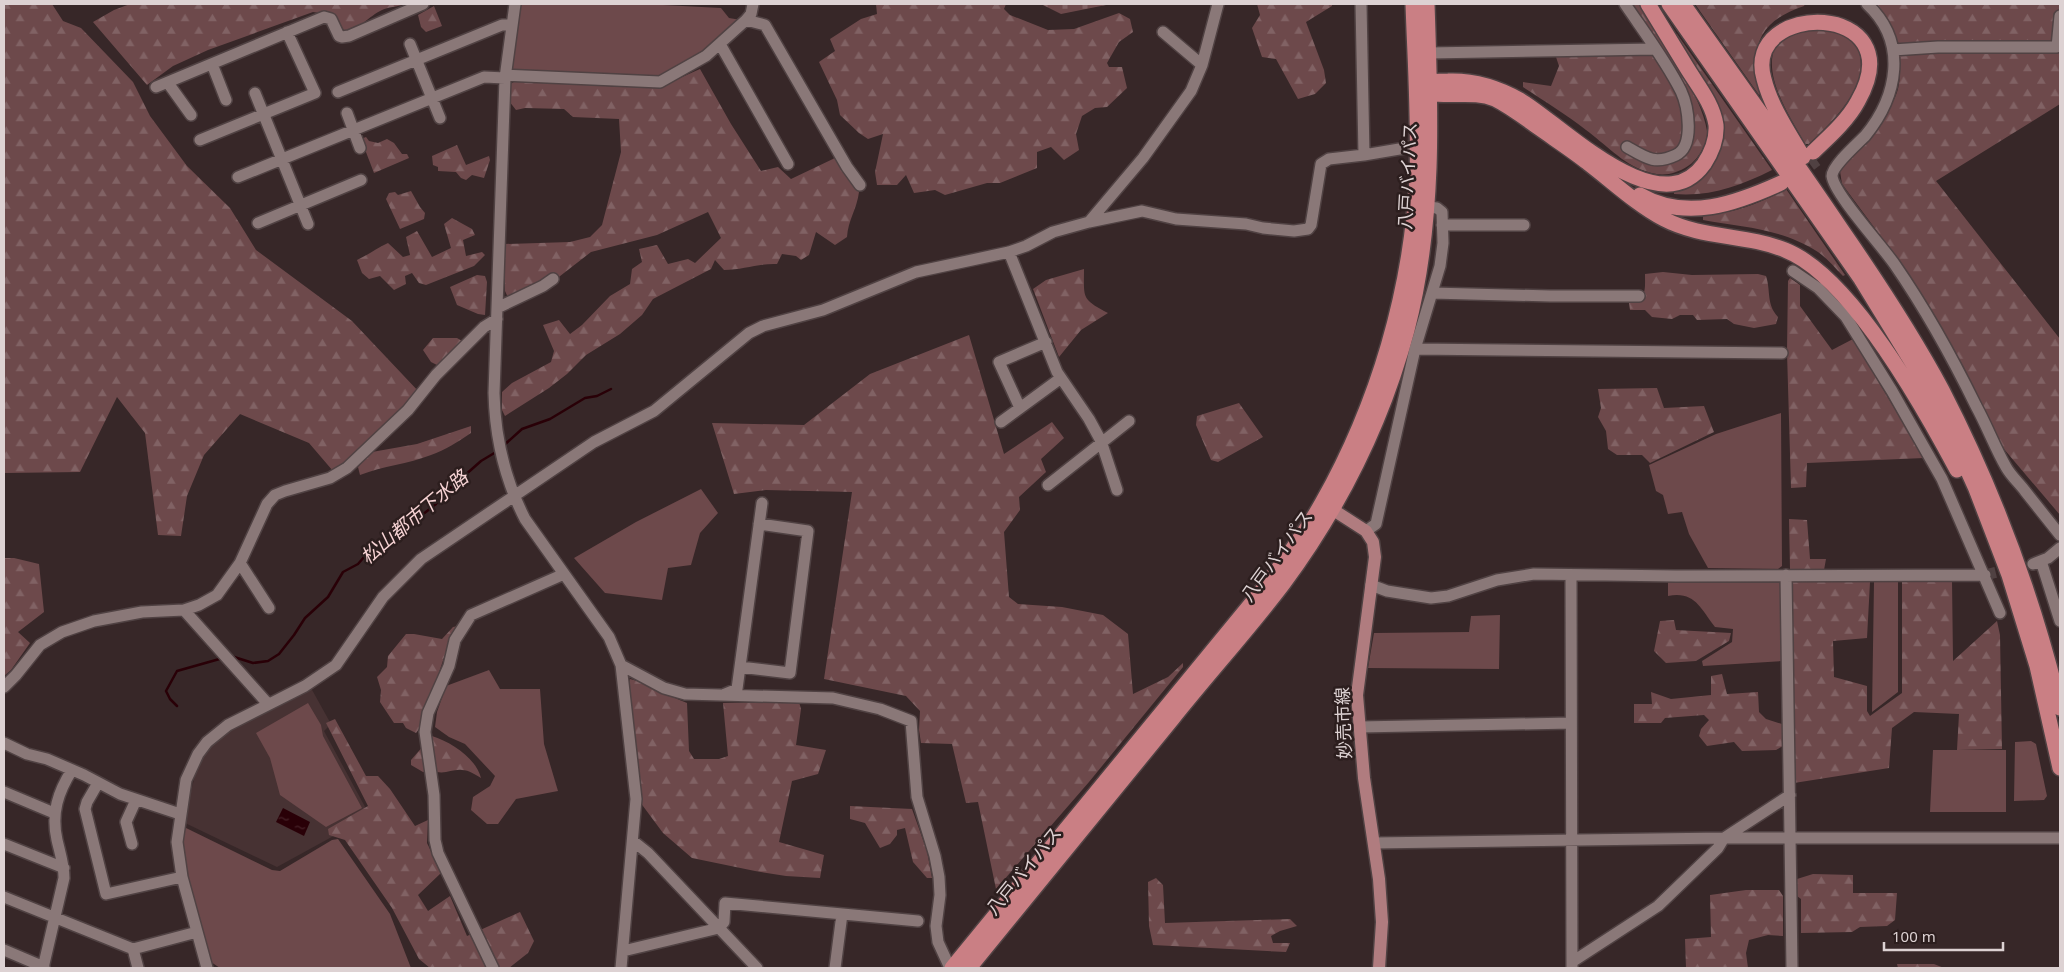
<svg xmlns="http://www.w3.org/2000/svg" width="2064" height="972" font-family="'Noto Sans','Noto Sans JP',sans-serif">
  <defs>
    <pattern id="forest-firs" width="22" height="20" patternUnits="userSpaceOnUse" patternTransform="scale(1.25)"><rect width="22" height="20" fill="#6d494b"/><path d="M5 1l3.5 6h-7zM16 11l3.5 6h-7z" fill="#816264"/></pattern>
    <pattern id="cemetery-stones" width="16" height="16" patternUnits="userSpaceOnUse" patternTransform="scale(1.25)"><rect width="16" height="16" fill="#6d494b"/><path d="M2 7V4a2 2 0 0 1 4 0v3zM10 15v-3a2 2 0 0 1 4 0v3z" fill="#816264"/></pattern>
    <pattern id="water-ripples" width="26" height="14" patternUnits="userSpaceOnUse" patternTransform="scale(1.25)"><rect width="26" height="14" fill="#290007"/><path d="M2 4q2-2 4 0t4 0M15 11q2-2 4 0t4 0" fill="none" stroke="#48242a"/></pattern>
  </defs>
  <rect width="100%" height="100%" fill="#372728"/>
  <path fill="#473233" d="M311 688 331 724 324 731 370 816 277 867 183 822 196 772 203 755 211 744 230 729Z"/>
  <path fill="#6d494b" d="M519 4H644L721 8 729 18 741 20 704 52 658 77 511 71Z
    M1781 413 1782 566 1778 569 1708 568 1689 534 1682 512 1668 514 1663 495 1656 491 1649 465 1716 434Z
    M701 489 718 513 700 533 691 565 668 568 662 600 605 593 574 558 636 522Z
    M1778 580 1782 584V661L1703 666 1702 661 1732 642 1733 629 1715 627C1700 608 1695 591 1668 596V581Z
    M1874 582H1898V692L1872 712Z
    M1500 615 1499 669 1368 668 1374 633 1469 632 1471 616Z
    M489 670 500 689H540L544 744 558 791 516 799 498 824H487L471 810 473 797 490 786 495 776 465 744 449 737 435 727 437 712 446 686Z
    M308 703 321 725 323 736 362 808 326 827 280 795 270 758 256 733Z
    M2031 741 2036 744 2047 796 2044 800 2014 801 2015 742Z
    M1933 750H2006V812H1930Z
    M184 827 272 870 280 871 332 840 338 839 390 914 411 968H220L211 962C201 924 177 865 184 827Z"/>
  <path fill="url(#forest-firs)" d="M4 4H52L63 21 81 28 133 82 150 116 187 166 230 208 256 250 352 321 420 393 355 455 333 471 309 443 240 414 204 455 187 496 181 536 158 535 145 433 117 397 80 472 4 473Z
    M130 4H405C397 7 388 7 382 10 369 16 359 30 344 32L332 15 313 12 208 50 173 66 147 85 93 22 114 10Z
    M876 4H1006L1004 9 1010 15 1048 30 1074 29 1119 13 1130 19 1133 32 1119 42 1107 63 1109 67H1122L1127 88 1107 107 1095 108 1082 116 1076 134 1079 150 1064 160 1051 147 1037 152V168L1000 183H987L945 195 935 190 914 193 906 175 897 185H877L875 172 883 134 868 139 859 133 840 115 837 100 819 62 835 51 830 39 861 19 877 14Z
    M1257 4H1332V6L1306 22 1324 70 1326 83 1315 94 1298 99 1276 59 1262 57 1252 28 1260 15Z
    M1630 4H1639C1659 35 1702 95 1707 131 1708 143 1698 160 1688 166 1674 175 1661 177 1645 171 1623 164 1604 143 1586 130 1566 114 1544 101 1523 87V82L1551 86 1559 66 1556 57 1661 52Z
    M1695 4H1805L1804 6C1759 21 1748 47 1762 92L1759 95Z
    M1873 4H2060V104L1936 181 2060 339V515L1998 442 1908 273 1842 184 1840 171C1857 149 1891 115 1898 89 1901 76 1900 60 1897 47 1893 29 1886 16 1873 4Z
    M434 6 442 26 426 32 421 27 418 15Z
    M1843 26C1848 33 1855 41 1858 49 1872 85 1832 122 1809 144H1805C1792 120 1764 79 1774 50 1776 42 1785 34 1789 28Z
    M1677 34 1772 170C1740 186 1710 197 1674 194V189L1712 165 1721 148 1723 126 1674 35Z
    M700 69 731 124 761 171 778 167 791 179 835 158 859 192C857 209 848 220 847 237L835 245 816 232 809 255 801 260 796 256 782 254 777 264C759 263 743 270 724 270L715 260 711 269 653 299 642 315 620 334 586 355 567 374 549 388 505 416 502 410V392L512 383 551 362 554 351 543 325 559 320 570 334 582 325 610 296 630 284 632 269 642 262 639 249 657 245 668 264 688 259 695 263 721 238 708 212 657 235 591 252 546 287 511 304 505 291 504 244 570 242 590 237 602 225 621 152 619 119 573 117 564 109 525 108 516 110 509 101 510 84 516 81H527L621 87 662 86Z
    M366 137 369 141 378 143 387 139 394 143 402 154H407L409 158 374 173 361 139Z
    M457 145 466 165 489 156 490 160 484 178 472 175 466 180 461 178 456 172 438 171V167L433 165 432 156Z
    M1786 189 1845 275 1843 276C1835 268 1827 258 1818 252 1783 229 1743 227 1703 220V216C1733 213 1760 204 1786 189Z
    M411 191 420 207 425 213 424 219 400 229 386 199 389 193 395 192 398 195Z
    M452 218 472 229 475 235 463 240 466 256 482 252 485 255 474 266 426 285 419 283 412 273 405 276 406 284 394 290 380 276 369 279 362 273 357 260C368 255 377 248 388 243L403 257 410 255 406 237 417 231 432 257 451 248 444 224Z
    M1084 269C1084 298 1081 299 1108 313L1081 330 1059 357 1033 289 1046 280Z
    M1663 272 1692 275 1758 274 1766 276C1771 291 1766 304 1778 317L1776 324 1754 328 1734 324 1727 319 1697 320 1693 315H1680L1672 319 1652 317 1645 310H1630L1629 303C1647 298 1645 291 1645 274Z
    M477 275 485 276 487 282 485 315 478 314 457 305 450 287Z
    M1790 278 1800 285V306L1832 350 1853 339 1924 458 1807 463 1806 487 1791 488 1787 352 1788 281Z
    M969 335 1004 454 1052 422 1064 438 1041 459 1046 472 1019 497 1020 510 1004 532 1009 597 1018 604 1062 607 1103 615 1128 634 1133 694 1168 677 1183 663V667L1089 782 996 889 978 802 966 803 952 744 921 743 919 730 920 711 906 696 824 679 852 492 766 490 734 494 712 423 804 425 870 374Z
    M433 338H457L462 341 439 366 431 362 423 350Z
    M1657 388 1664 408 1704 406 1714 432 1650 463 1642 455H1617L1608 449 1606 431 1598 417 1601 408 1598 389Z
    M1239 403 1263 437 1218 462 1211 460 1196 425 1197 416Z
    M471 426V433C458 442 445 450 431 455 408 464 383 466 360 475L358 467 372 452 417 444Z
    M1789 519 1807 520 1810 559H1826L1824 570 1793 571 1790 569Z
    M4 558H14L39 564 44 612 18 632 30 643 11 670 4 676Z
    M1794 580 1870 582 1867 638 1833 641 1834 677 1867 686V711L1870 716 1902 693V581H1952L1953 661 1997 621 2000 635 2002 749 1957 750 1959 714 1914 712 1892 728 1889 768 1794 783 1790 585Z
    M1674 620 1676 630 1731 633 1729 641 1696 661 1666 663 1654 651 1660 621Z
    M458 626 449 642 422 725 416 733 406 728 403 723H394L380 702 381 690 377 677 387 667 388 656 406 634H414L442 639 453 627Z
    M1722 674 1727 694 1758 692 1759 712 1766 719 1782 724 1783 746 1776 750 1742 751 1734 742 1707 746 1699 736 1701 729 1709 720 1704 715 1665 718 1661 723H1634V704H1652L1651 692 1671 699 1711 695V676Z
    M630 679C650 683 667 696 687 703L689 751 694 759H719L728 756 723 703 799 702 801 709 796 745 826 750 818 774 792 781 779 842 824 855 820 878 786 876 755 871 692 858 663 833 640 802 635 739 628 685Z
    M335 719 366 776H378L390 789 415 826 428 820 427 843 441 873 418 895 428 911 450 896 467 936 520 912 534 941 528 953 509 968H430L419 959 392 908 345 840 329 835 328 829 368 806 326 723Z
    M432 736C451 742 476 758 481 778 476 775 469 770 462 770 453 769 446 774 437 772L436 770 423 772 411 765V760Z
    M850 806 912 809 927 851 932 878H927L913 862 905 828 897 830V835L890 844 880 848 865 823 850 819Z
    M1813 874 1853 875V893H1897L1895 920 1887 926 1860 927 1852 932 1801 933V899L1797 896V879Z
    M1156 878 1163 885 1165 923 1290 919 1297 926 1280 931 1271 936 1273 943H1290L1286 952 1153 945 1149 926 1148 882Z
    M1746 890H1779L1783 896V936L1768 935 1749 940 1746 953 1748 968H1686L1685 939 1711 937 1710 895Z
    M1897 964H1934L1944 968H1898Z"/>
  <path fill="url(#cemetery-stones)" d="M1041 4H1111L1061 14Z"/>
  <path fill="url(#water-ripples)" d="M283 808 310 822 304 836 276 822Z"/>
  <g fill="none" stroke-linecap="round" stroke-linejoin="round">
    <path stroke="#290007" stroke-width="2.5" d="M502 447 522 429 550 419 585 398 597 396 611 389
      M231 656 253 663 268 661 279 654 294 635 305 618 328 597 343 572 358 564 377 542 399 533 436 504 446 492 481 461 496 452
      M177 706 170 699 166 691 177 671 223 658"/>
    <path stroke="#504142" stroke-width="11" stroke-dasharray="11 5.5" stroke-linecap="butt" d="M1985 575 2014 568"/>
    <path stroke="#504142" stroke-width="15" stroke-dasharray="15 8" stroke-linecap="butt" d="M1791 177 1816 159"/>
    <defs>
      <path id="minor" d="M515 4 505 78 494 393C495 438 504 478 525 519L609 637 621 665 636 799 621 968
        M1361 4 1364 155
        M1625 4C1644 32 1666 61 1681 91 1688 106 1695 146 1676 155 1655 165 1646 158 1627 147
        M1867 4C1908 42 1898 96 1865 136 1857 144 1832 166 1832 176 1834 194 1883 247 1895 265 1926 310 1952 357 1976 406 1987 426 1995 448 2006 467 2011 476 2019 483 2025 491 2037 506 2049 521 2060 535
        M746 20 765 25 847 167 860 185
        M1163 32 1202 65
        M410 44 440 118
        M720 44 788 164
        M1893 50 1938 47H2057L2060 16
        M1429 53 1655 49
        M212 64 226 100
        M505 75 660 82 706 56 746 20 751 14 753 4
        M168 83 191 115
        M156 87 324 17 331 19 339 36 342 37 349 36 423 4
        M338 92 502 25H512
        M255 93 308 224
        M347 113 360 148
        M200 140 315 93 287 32
        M238 177 484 77 505 78
        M1089 222 1142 211 1176 219 1246 224 1263 228 1294 231 1308 229 1311 225 1321 164 1329 159 1364 155 1417 146
        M258 223 361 180
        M1442 225H1524
        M1009 252 1057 372 1089 419 1101 441 1117 490
        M1793 271 1818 288 1846 317 1892 391 1942 479 2000 613
        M1432 293 1550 296H1639
        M497 308 543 286 553 279
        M1415 349 1782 353
        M1020 408 999 362 1046 342
        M1001 422 1061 378
        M1048 485 1129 421
        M1366 531 1376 524 1415 349 1440 266 1443 243 1442 212 1437 208 1428 207
        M2041 561 2060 621
        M240 563 269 608
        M2033 564 2048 558 2060 548
        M1571 575 1572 968
        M1786 575 1792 968
        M1371 585 1387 591 1431 598 1448 596 1497 580 1534 574 1676 576 1985 575
        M184 610 268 704
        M621 665 664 688 685 694 833 698 880 709 911 721 917 797 935 856 939 877 940 895 936 926 938 942 950 968
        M740 667 790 673 808 531 759 524
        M4 687 16 675 40 645 62 632 94 621 142 612 184 610 199 605 217 595 240 563 267 504 275 495 285 491 330 478 347 468 408 410 436 375 484 327 497 319
        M725 694 737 689 762 503
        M1359 727 1571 723
        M4 743 27 754 47 759 84 775 120 794 180 814
        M98 783 87 802 85 809 106 894 182 877
        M4 792 54 813
        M633 841 648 853 757 968
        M1374 843 1724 838H2060
        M4 844 64 868
        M132 844 126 822 136 800
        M4 897 133 949 138 968
        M133 949 197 932
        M4 950 44 967
        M623 951 719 928 724 922 725 903 918 921
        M1572 962 1658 906 1718 848 1724 838 1790 795
        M43 968 64 878C64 865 60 853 57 840 51 813 58 792 72 770
        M207 968 182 877 177 842 186 780 198 754 207 742 228 725 305 686 336 665 383 597 421 559 594 442 654 411 749 333 763 326 823 310 916 272 1009 252 1026 246 1053 232 1089 222 1143 158 1191 91 1202 65 1218 4
        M493 968 438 853 435 840 434 795 425 732 428 713 449 666 455 640 471 615 564 574
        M835 968 842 914"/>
      <path id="major" d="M1324 504 1366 531 1373 542 1375 557 1357 695 1364 778 1379 879 1382 922 1379 968"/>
      <path id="highway" d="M1669 4 1861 279 1918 372 1952 436 1976 489 2009 575 2037 666 2060 768
        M1683 4C1736 79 1790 153 1841 229 1877 281 1912 334 1942 390 1995 493 2033 595 2060 708
        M1422 85C1431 81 1438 81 1448 81 1474 80 1497 87 1520 100 1561 124 1659 227 1704 164 1712 152 1717 140 1716 125 1713 104 1698 86 1687 68 1674 47 1661 25 1648 4
        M1421 90C1444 100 1471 89 1495 99 1511 107 1525 118 1539 128 1556 140 1573 151 1588 163 1613 182 1636 204 1664 219 1702 239 1746 234 1785 250 1851 276 1924 408 1957 470
        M1803 157C1789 133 1771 107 1764 79 1741 0 1915 0 1858 101 1848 120 1829 137 1813 152
        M1640 195C1687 222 1737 203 1781 183
        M952 968 1260 593C1282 564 1304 535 1322 503 1378 404 1411 291 1417 178 1419 120 1415 62 1413 4
        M969 968C1037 885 1105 801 1173 718 1209 673 1248 630 1283 584 1340 507 1382 423 1407 330 1435 223 1431 113 1427 4"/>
    </defs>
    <use href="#minor" stroke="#504243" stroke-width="14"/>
    <use href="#major" stroke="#504243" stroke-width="15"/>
    <use href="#highway" stroke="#504243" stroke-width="18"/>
    <use href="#minor" stroke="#8a7878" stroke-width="11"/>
    <use href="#major" stroke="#b07c7f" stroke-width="12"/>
    <use href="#highway" stroke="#ca7f84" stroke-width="15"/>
  </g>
  <g text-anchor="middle" stroke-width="5" stroke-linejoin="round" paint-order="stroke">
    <g font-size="18" fill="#ddd2d3" stroke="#2c1e1e">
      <text transform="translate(1408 176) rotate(-87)" y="6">八戸バイパス</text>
      <text transform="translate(1277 556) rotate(-54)" y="6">八戸バイパス</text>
      <text transform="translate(1344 723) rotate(-92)" y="6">妙売市線</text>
      <text transform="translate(1024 871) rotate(-51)" y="6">八戸バイパス</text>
    </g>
    <g font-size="19" font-style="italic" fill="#f8d4d5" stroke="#2c1e1e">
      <text transform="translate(414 517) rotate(-40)" y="7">松山都市下水路</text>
    </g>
  </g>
  <rect width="2064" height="972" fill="none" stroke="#ddd2d3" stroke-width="10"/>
  <path d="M1884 942v8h119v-8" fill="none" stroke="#ddd2d3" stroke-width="2.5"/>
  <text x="1892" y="942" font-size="15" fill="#ddd2d3" stroke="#2c1e1e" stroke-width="4" paint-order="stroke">100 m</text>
</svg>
